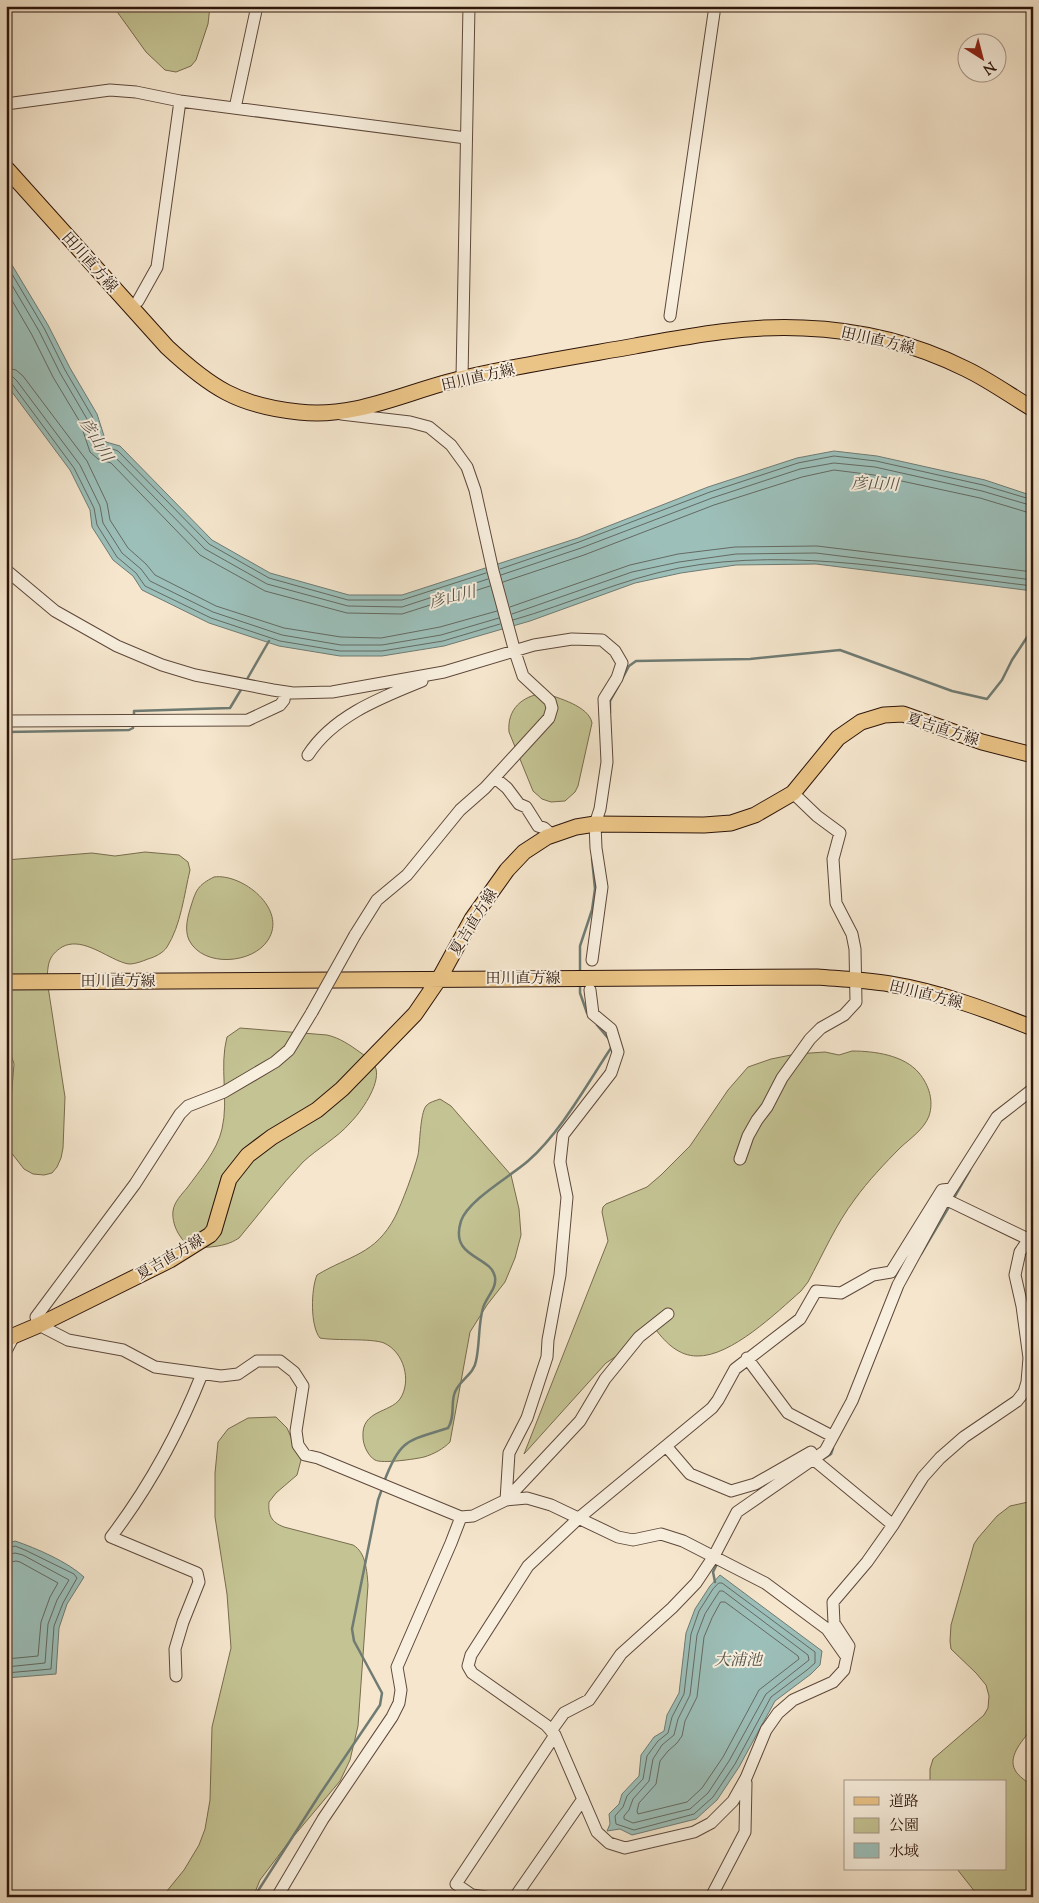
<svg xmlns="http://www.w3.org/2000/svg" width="1039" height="1903" font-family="'Sorts Mill Goudy','Noto Serif JP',serif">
  <rect width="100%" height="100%" fill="#f5e6cd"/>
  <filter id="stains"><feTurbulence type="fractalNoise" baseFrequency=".004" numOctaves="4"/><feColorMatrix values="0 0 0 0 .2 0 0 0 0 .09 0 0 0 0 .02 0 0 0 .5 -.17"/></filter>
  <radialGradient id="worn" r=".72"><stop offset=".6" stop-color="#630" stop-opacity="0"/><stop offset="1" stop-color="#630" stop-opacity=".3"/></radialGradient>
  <path fill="#c4c393" stroke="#786c4e" d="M113 6H210L208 24 196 60 191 66 176 72 165 70 146 52Z
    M544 693C558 698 589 706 592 723L578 786 575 792 565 801 551 802 542 799 533 791 509 732C507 709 522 696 544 693Z
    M145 852 179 855 188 862 190 870C184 895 181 925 167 947 163 953 155 957 148 959 143 961 135 964 130 964 126 964 122 962 119 961 102 954 80 937 62 947 48 956 48 964 47 980L65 1097 63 1148 61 1158 57 1167 52 1173 44 1175 33 1174 24 1169 10 1151 8 1138 14 1064 6 1039V860L92 853 115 856Z
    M214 877C242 873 288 909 268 940 253 964 203 968 189 940 184 929 188 916 191 906 196 890 198 885 214 877Z
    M240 1028 327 1035C340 1038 350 1045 361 1053 367 1057 374 1062 376 1069 380 1085 361 1112 350 1123 337 1138 318 1148 303 1162 280 1186 260 1213 239 1238 230 1244 221 1246 210 1247 198 1248 186 1247 180 1236 175 1229 172 1219 173 1211 174 1202 182 1194 187 1188 200 1170 217 1151 222 1129 229 1099 219 1067 227 1037Z
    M852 1051C874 1051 904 1055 919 1073 929 1085 934 1101 929 1116 924 1129 911 1138 901 1147 885 1163 868 1181 855 1199 836 1224 823 1254 808 1282L801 1291C777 1312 731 1357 697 1356 679 1356 666 1343 656 1330L606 1363 524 1454 608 1241 602 1212 603 1207 606 1204 647 1187 661 1175 690 1146 728 1090 748 1067 771 1059 796 1054 825 1052 839 1055Z
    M440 1099 451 1106 511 1175 519 1209 521 1235 515 1258 505 1282 487 1305 470 1332 450 1442C443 1449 434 1454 424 1457 416 1459 382 1464 375 1460 368 1456 363 1445 363 1437 361 1410 390 1413 400 1399 412 1381 404 1352 384 1343 371 1338 336 1341 320 1338 310 1326 311 1289 317 1275 350 1255 375 1255 395 1217 402 1203 414 1171 418 1155 420 1144 420 1114 426 1106 429 1102 435 1101 440 1099Z
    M276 1417 287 1428 301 1460 297 1475 276 1493 269 1502C268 1515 271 1522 284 1527L353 1545C366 1552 367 1572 368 1585L358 1726 350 1760 340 1781 288 1843 260 1880 253 1897H162L184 1870 199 1845 205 1829 210 1800 212 1727 231 1648 227 1594 215 1517V1473L218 1442 228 1429 248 1418Z
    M1033 1501V1727C1025 1738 1007 1755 1015 1770 1018 1776 1027 1782 1033 1786V1897H979L957 1869H1005V1782H930V1769L933 1759 984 1715 988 1708 989 1696 986 1685 976 1673 951 1649 950 1641 951 1625 974 1544 978 1538 997 1516 1010 1506Z"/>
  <path fill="#9cbfb9" stroke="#6f7b73" d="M6 255 48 325 70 368 97 414 106 442 120 446 212 540 270 573 349 595H402L578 538 708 487 797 458 834 451 877 456 985 480 1033 496V591L816 564 736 565 681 573 635 583 530 621 444 646 382 656H340L279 646 209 623 142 590 133 576 113 560 92 527 90 510 70 470 6 384Z
    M15 1541C36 1548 68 1562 84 1577L67 1604 59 1628 56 1674 6 1678V1549L9 1543Z
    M720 1575 822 1651 820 1665 811 1674 775 1701 739 1767 717 1800 696 1819 632 1835 620 1829 607 1831 610 1824 609 1814 619 1804 622 1794 639 1776 641 1755 654 1737 664 1731 667 1715 679 1693 686 1633 695 1609 710 1586Z"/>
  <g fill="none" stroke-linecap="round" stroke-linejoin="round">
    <path stroke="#646a62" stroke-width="1" d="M6 264 44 328 65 370 92 416 102 445 118 451 209 544 269 578 348 600H402L486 573
      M6 275 39 331 60 373 87 419 96 448 101 453 114 456 205 549 267 584 348 606 402 607 488 579
      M6 290 32 335 53 377 80 422 90 452 98 459 111 463 200 555 265 591 347 613 402 614 490 586
      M6 368 16 370 23 376 87 461 107 503 110 520 128 548 146 564 155 575 216 606 284 628 341 637 381 638 440 627 497 611
      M6 376 13 377 17 381 80 465 100 506 103 523 122 553 141 569 150 581 213 612 282 635 341 645H382L441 635 499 618
      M6 382 12 384 74 468 94 508 97 525 117 557 136 573 145 586 211 618 280 641 340 651H382L443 641 500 624
      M500 569 579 542 710 492 798 463 834 456 876 461 983 485 1033 500
      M501 575 581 548 712 498 800 469 834 463 875 467 982 491 1033 506
      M503 582 584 555 714 505 802 477 834 470 874 475 980 498 1033 514
      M510 607 630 565 678 554 735 547 817 546 1033 572
      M512 614 632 572 679 562 736 554 816 553 1033 580
      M513 620C569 604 622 579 679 568 796 546 916 573 1033 586
      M6 1549 15 1546 25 1550 74 1574 77 1578 63 1603 54 1626 51 1669 6 1673
      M6 1555 15 1553 23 1555 69 1580 57 1600 48 1624 45 1663 6 1667
      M6 1563 16 1561 20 1562 58 1583 50 1597 41 1622 38 1656 6 1659
      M719 1583H722L815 1652V1663L807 1670 771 1697 735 1764 713 1797 694 1814 634 1830 616 1824 615 1816 623 1807 627 1796 643 1779 647 1756 658 1741 668 1733 672 1717 684 1694 691 1634 699 1611 713 1589Z
      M720 1591H723L808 1655 809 1660 766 1694 729 1761 708 1793 690 1809 633 1823 624 1819V1816L629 1810 633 1799 649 1781 653 1759 662 1745 674 1735 678 1719 690 1695 697 1635 705 1614Z
      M721 1602H725L798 1656 799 1659 759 1690 723 1757 702 1788 687 1802 638 1814 637 1811 639 1803 656 1784 660 1761 668 1751 677 1743 682 1736 685 1721 697 1697 704 1637 712 1618Z"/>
    <path stroke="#6f7b73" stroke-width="2.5" d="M246 681 269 641
      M621 681 629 666 636 661 750 659 840 650 952 691 987 699 1002 680 1012 660 1033 628
      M610 713V701L619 685
      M134 716V711L230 708 242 688
      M6 732 129 730 133 728V724
      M580 974V946L592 910 595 889 592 859
      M580 985V993L587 1013
      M597 1025 608 1038
      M954 1198 970 1170
      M921 1254 950 1205
      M820 1461 831 1454 833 1448
      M384 1482C400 1439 407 1441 448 1428 455 1417 451 1407 454 1395 457 1381 474 1375 476 1361 480 1344 478 1325 483 1308 486 1297 497 1289 495 1277 491 1255 449 1259 461 1221 468 1200 511 1176 528 1161 561 1132 587 1084 611 1048V1045
      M715 1582 713 1572 718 1562
      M254 1897 320 1794 380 1705 382 1693 354 1641 352 1629 378 1500 382 1489"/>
    <defs>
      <path id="minor" d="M6 104 110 90 136 92 180 101 466 138
        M235 108 257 6
        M138 301 157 267 180 101
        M670 316 715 6
        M462 378 469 6
        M341 414 410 422 429 427 451 445 467 467 475 490 493 571 515 652 523 676 550 701 552 708 549 718 485 788 460 810 407 875 377 900 355 935
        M6 570 55 611 117 646 162 665 195 675 273 690 293 693 332 692 444 672 534 645 572 639 602 640 615 651 622 663 617 678 604 699 607 762 600 809 595 824 596 848 602 887 592 960
        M6 721 248 720 280 705 284 700 285 692
        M308 755C333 716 380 698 422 681
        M495 778 507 788 519 804 526 807 538 826 544 828 552 835
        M312 1012 289 1050 275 1062 224 1092 188 1106 180 1114 135 1184 36 1317 39 1325 68 1340 123 1350 155 1367 221 1376 238 1374 257 1361H280L294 1372 303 1386 296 1431 298 1445 305 1455 318 1458 461 1517 473 1516 506 1500 527 1498 551 1505 618 1537 633 1540 661 1534 683 1541 765 1583 827 1629 846 1656
        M740 1159 748 1136 757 1120 767 1107 782 1078 810 1039 821 1028 844 1015 856 1002 855 949 852 934 836 903 833 859 840 833 817 816 793 793
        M951 1189 942 1190 891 1272 873 1275 841 1293 816 1291 800 1319 735 1369 718 1400 712 1408 580 1517 528 1566 471 1655 468 1666 472 1673 546 1725 555 1735 597 1832 609 1843 625 1848 694 1832 711 1823 733 1801 746 1778 766 1730 778 1713 793 1700 833 1682 844 1670 849 1646 834 1623 833 1602 867 1562 893 1525 923 1477 940 1458 964 1437 1017 1401 1024 1392 1027 1382 1029 1358 1022 1306 1015 1275 1020 1252 1033 1233
        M945 1199 1028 1239
        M6 1351 14 1336
        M747 1358 788 1413 832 1436
        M666 1446 690 1474 731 1491 755 1484 811 1452
        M813 1459 893 1525
        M506 1500 509 1453 527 1418 547 1357 548 1340 560 1275 567 1197 560 1162 563 1135 611 1073 618 1052 611 1029 593 1014 590 990
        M506 1500 580 1421 605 1379 639 1337 668 1314
        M176 1676 175 1649 183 1622 199 1582 197 1573 111 1537C149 1487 179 1432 202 1374
        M551 1731 564 1713 589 1700 621 1654 672 1608 696 1583 714 1556 737 1512 825 1451 852 1401 898 1285 945 1199 997 1117 1033 1089
        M277 1897 323 1819 392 1717 399 1703 401 1690 397 1667 451 1543 461 1517
        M486 1897 472 1895 456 1884 555 1735
        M515 1897 583 1799
        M711 1897 745 1832 746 1783"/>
      <path id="major" d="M6 168 167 347C210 387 238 406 299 412 357 419 409 390 464 378 520 365 578 356 635 346 690 336 747 325 803 328 859 330 916 344 966 369 989 380 1011 396 1033 409
        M6 982 817 977C842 979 866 980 890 984 939 992 987 1010 1033 1028
        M6 1339 39 1325 170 1260 210 1235 214 1230 229 1179 248 1155 272 1137 317 1110 342 1089 415 1014 439 979 472 919 507 870 524 852 547 837 576 827 595 824 704 825 731 823 755 815 793 793 838 738 861 722 884 715 903 714 982 742 1033 755"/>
    </defs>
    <use href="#minor" stroke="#5e483b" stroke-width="13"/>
    <use href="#major" stroke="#2c140a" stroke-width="17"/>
    <use href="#minor" stroke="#f8efde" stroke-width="11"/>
    <use href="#major" stroke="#eac386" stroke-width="15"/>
    <defs>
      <path id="minor-bridge" d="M312 1012 355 935"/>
    </defs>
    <use href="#minor-bridge" stroke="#5e483b" stroke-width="13" stroke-linecap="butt"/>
    <use href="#minor-bridge" stroke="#f8efde" stroke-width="11"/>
  </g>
  <g text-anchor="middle" stroke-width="4" stroke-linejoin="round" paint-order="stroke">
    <g font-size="15" fill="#2c140a" stroke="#f8efde">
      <text transform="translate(90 262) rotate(48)" y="5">田川直方線</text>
      <text transform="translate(878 340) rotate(13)" y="5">田川直方線</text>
      <text transform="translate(478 377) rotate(-13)" y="5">田川直方線</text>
      <text transform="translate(943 729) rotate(18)" y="5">夏吉直方線</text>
      <text transform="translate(473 922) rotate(-58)" y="5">夏吉直方線</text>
      <text x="523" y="983">田川直方線</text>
      <text x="118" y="986">田川直方線</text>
      <text transform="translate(926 994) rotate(14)" y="5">田川直方線</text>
      <text transform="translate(170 1257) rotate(-30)" y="5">夏吉直方線</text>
    </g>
    <g font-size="16" font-style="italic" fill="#535047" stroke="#f8efde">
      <text transform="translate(97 439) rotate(59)" y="6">彦山川</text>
      <text transform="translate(875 483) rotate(2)" y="6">彦山川</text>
      <text transform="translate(452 596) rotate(-14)" y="6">彦山川</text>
      <text x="738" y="1665">大浦池</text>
    </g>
  </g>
  <rect width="1039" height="1903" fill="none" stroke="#f5e6cd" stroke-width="25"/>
  <rect x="8" y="8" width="1024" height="1888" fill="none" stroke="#2c140a" stroke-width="2.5"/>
  <rect x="12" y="12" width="1014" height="1878" fill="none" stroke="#2c140a"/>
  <rect x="844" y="1780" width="162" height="90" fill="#f8efde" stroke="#a69789"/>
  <rect x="854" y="1797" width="25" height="8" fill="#eac386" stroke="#a69789"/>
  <text x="889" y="1806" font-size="15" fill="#2c140a">道路</text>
  <rect x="854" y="1818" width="25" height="15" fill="#c4c393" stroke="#a69789"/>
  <text x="889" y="1830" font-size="15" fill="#2c140a">公園</text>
  <rect x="854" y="1843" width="25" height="15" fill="#9cbfb9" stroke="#a69789"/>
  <text x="889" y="1856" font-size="15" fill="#2c140a">水域</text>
  <g transform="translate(982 58) rotate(144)"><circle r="24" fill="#f8efde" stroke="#a69789"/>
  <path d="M0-4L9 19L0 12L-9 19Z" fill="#8f2418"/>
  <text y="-8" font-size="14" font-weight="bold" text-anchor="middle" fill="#2c140a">N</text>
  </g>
  <rect width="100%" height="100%" filter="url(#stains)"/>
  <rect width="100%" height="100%" fill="url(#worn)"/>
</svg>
